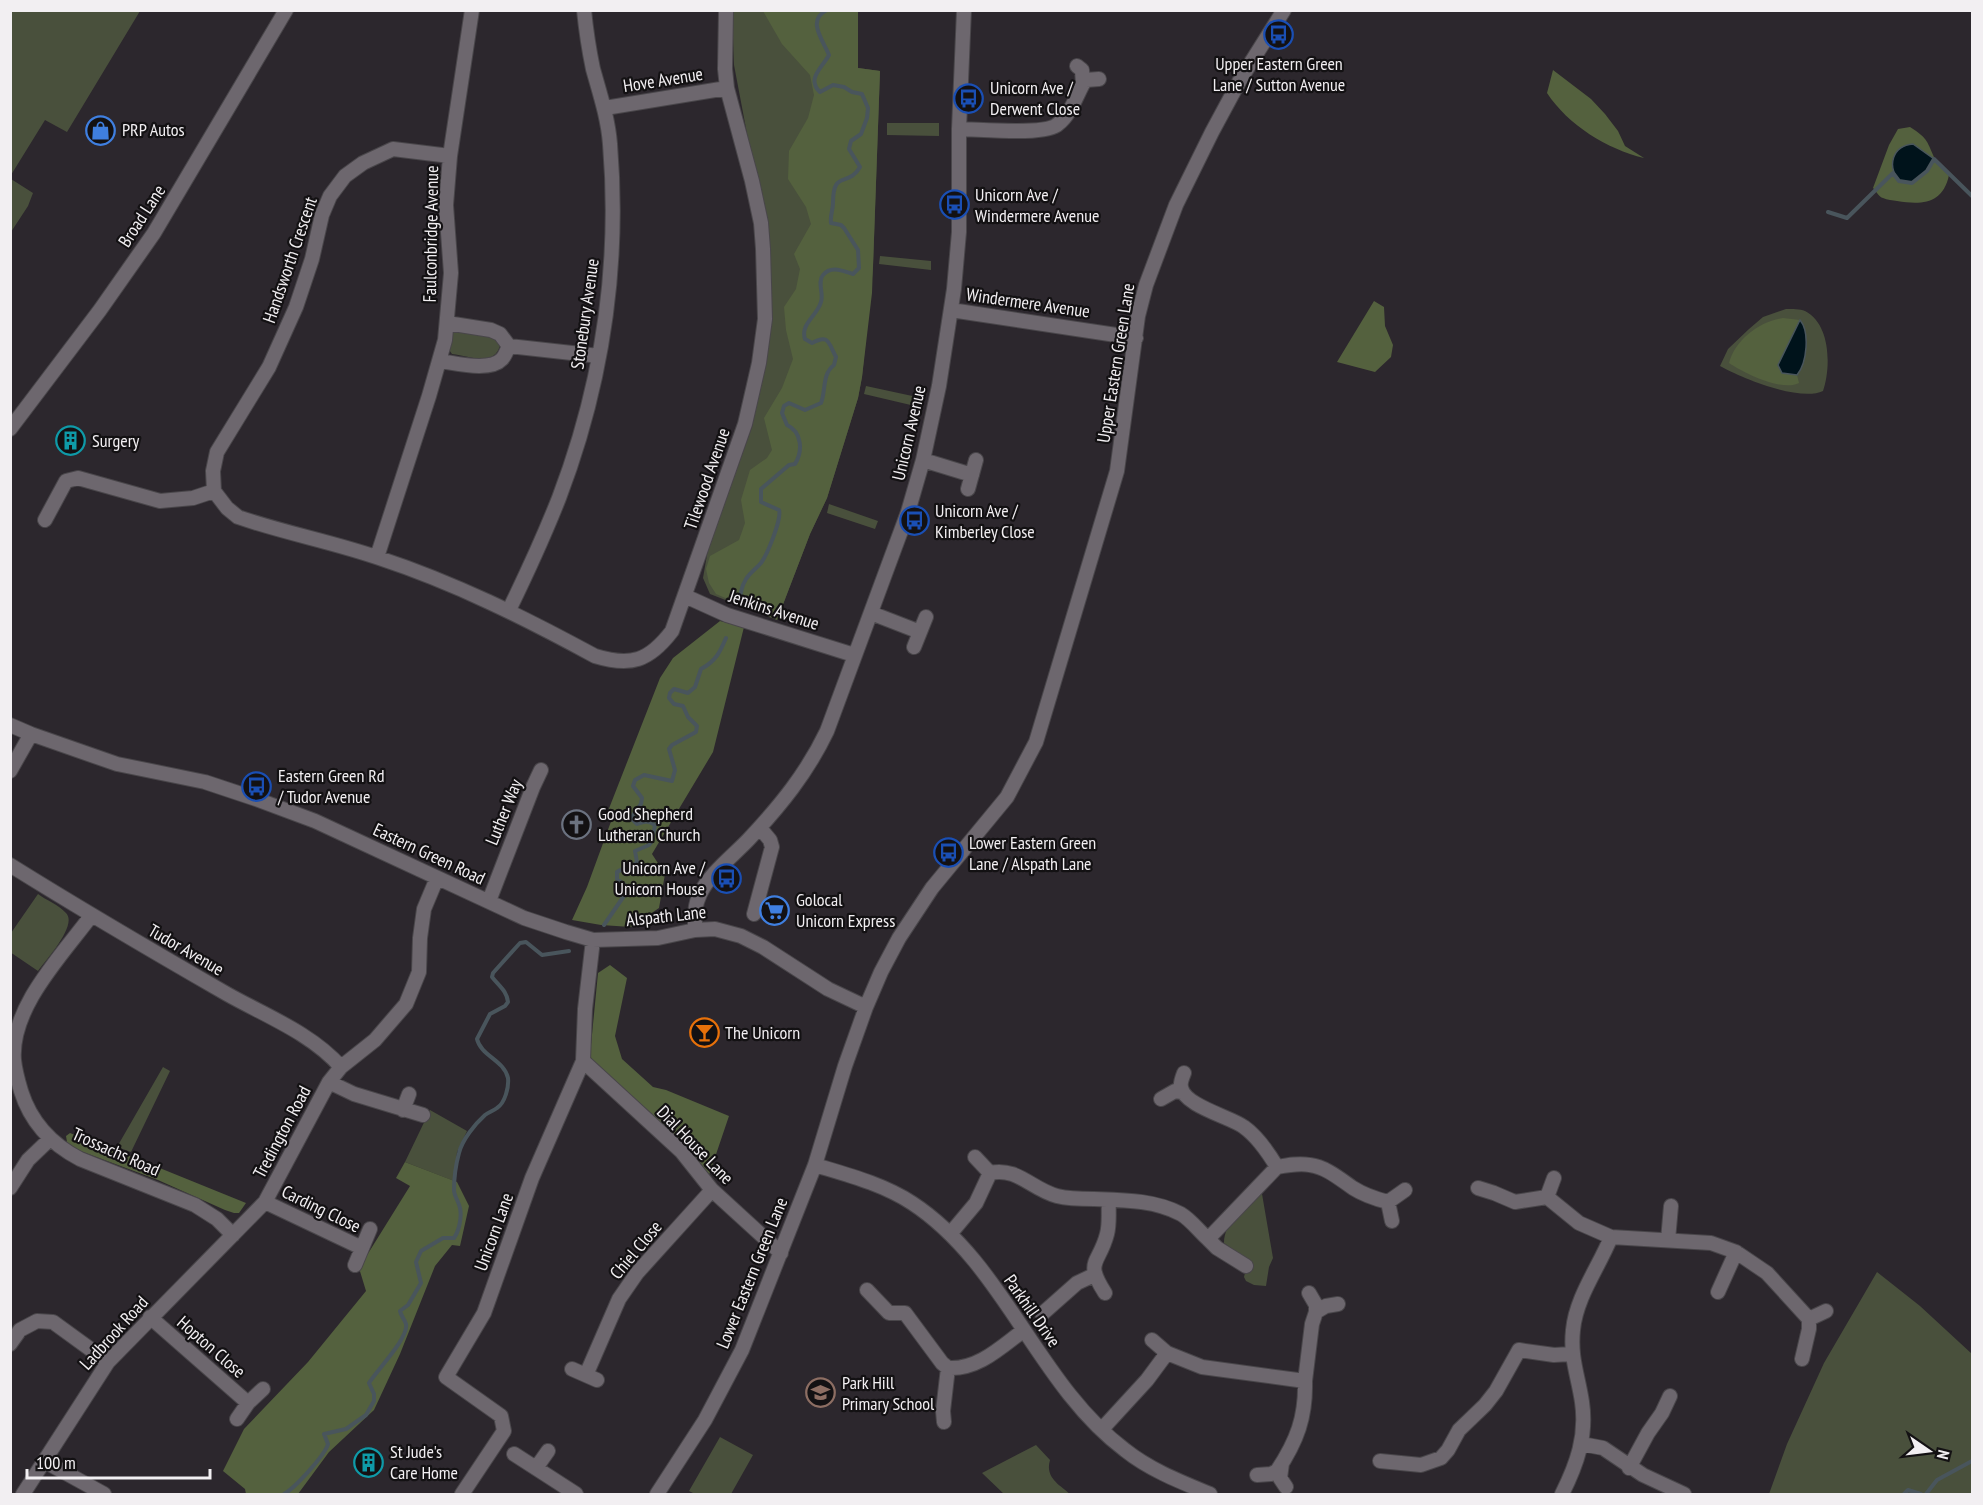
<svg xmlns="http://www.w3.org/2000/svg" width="1983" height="1505" font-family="'PT Sans Narrow',sans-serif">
  <rect width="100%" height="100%" fill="#2c272d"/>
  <path fill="#49503c" d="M11 10 140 11 67 132 45 120 11 175Z
    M732 11H858V68L880 71 873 268 862 377 858 398 827 498 810 534 777 620 710 594 703 578 708 549 752 427 769 340V250L734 65Z
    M887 123H939V136L887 135Z
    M11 179 33 193 28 206 11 232Z
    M880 256 931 261V270L879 264Z
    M1786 309C1792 309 1800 309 1805 311 1831 324 1831 368 1823 391 1800 402 1741 378 1720 366L1728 349 1749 329 1763 317Z
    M462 330 501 340C498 368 473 357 452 354L447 347 448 339 453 332Z
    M866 386 917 397 915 406 864 394Z
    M829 504 878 521 875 529 827 513Z
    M38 894C46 900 59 905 66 913 78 925 46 960 38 971L10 952 11 933Z
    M163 1067 170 1071 131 1152 117 1147Z
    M430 1110 467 1131 457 1152 454 1181 405 1162Z
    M1261 1188 1273 1258 1269 1267 1266 1286 1254 1285 1246 1281 1244 1277 1248 1260 1224 1243C1224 1221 1247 1204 1261 1188Z
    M1877 1272 1920 1306 1972 1354V1494H1769L1787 1444 1824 1363Z
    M720 1437 753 1455 731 1494H695L689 1491Z
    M1036 1445 1050 1460C1045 1477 1058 1484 1070 1494H1004L982 1473Z"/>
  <path fill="#54613e" d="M763 11H858V68L880 71 872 293 862 377 858 398 827 498 810 534 777 620 716 594 709 583 706 569 710 556 739 540 745 523 741 500 750 470 767 458 772 450 764 418 782 388 793 359 786 330 784 307 796 289 800 269 794 254 811 224 806 207 788 179 789 151 808 118 814 95 810 75 782 44Z
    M1553 70 1591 99 1605 114 1618 131 1625 146 1644 158C1607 149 1568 125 1547 93Z
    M1910 127C1930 140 1926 141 1936 161 1939 166 1945 171 1949 175 1943 204 1922 205 1897 201 1893 200 1887 200 1883 198 1879 197 1876 191 1873 188L1889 145 1898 129Z
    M1374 301 1384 307 1385 326 1393 345 1391 357 1375 372 1337 362Z
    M1783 318 1800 320 1778 365 1790 374 1797 375 1799 383C1782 392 1744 373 1729 363 1735 340 1760 321 1783 318Z
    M720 621 744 627 713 752 652 854 665 874 659 908 631 927 601 925 572 920 587 887 613 816 608 811 660 678 673 658Z
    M610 965 627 978 615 1036 622 1059 653 1087 666 1090 729 1116 709 1175 673 1138 595 1067 590 1055 598 973Z
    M70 1133 135 1158 246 1203 239 1213H234L225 1210 158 1180 75 1149 67 1142 66 1136Z
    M405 1162 457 1182 469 1206 460 1246 452 1245 435 1266 400 1354 374 1410 329 1452 298 1494H246L245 1489 223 1471 244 1429 308 1362 366 1291 359 1268 410 1186 396 1178Z"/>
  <path fill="#00131b" stroke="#49555c" stroke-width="1.5" d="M1913 144 1934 159 1927 171 1912 183 1899 181C1887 166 1892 146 1913 144Z
    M1800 320C1810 332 1807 363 1797 375L1782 373 1778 365Z"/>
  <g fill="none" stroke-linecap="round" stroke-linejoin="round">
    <path stroke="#49555c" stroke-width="4" d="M1828 212 1847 218 1893 173 1899 181 1912 183 1927 171 1934 159 1972 196
      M739 604C740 597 741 587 745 581 748 574 756 569 761 563 767 555 782 519 779 510L761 502V489L789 465 795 464C803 451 802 432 787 425L782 413 784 406 789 403 805 410 821 403C826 390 822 374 834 365L836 357C828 342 829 334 812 343L805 339C800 324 817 316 821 302 824 294 817 282 823 275 831 265 843 271 853 274L859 268 858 250 844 228 841 225 831 223C830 215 833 210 833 203 833 169 848 188 860 167L849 149 851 141 861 134 867 118 868 108 862 94 852 92 844 87 833 85 820 92C806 79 822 68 829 55 823 40 806 20 827 10
      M604 925 626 893 625 885 617 879V872C624 867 632 868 637 862L635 851 649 845 652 841 655 825C648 820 644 822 637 824L631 818 641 804 642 798 633 786 635 780 644 775 672 781 675 770 669 749 672 745 696 732 697 726 688 717 683 706 674 704 669 698 670 693 674 689 688 693 695 687 701 669C716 661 720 652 726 638
      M284 1494C295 1488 325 1455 328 1444L324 1434 346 1429 366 1415 374 1401V1394L369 1383C376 1371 409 1338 406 1324 405 1320 401 1316 400 1311L408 1305 421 1283 416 1262 421 1251 443 1238H454C459 1231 462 1217 460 1208 459 1202 454 1196 454 1190 454 1179 456 1164 459 1153 462 1140 475 1124 485 1115 489 1112 493 1111 497 1108 505 1103 509 1087 508 1078 504 1060 481 1056 477 1039L490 1014 505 1006 508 1002C507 991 499 986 492 977L493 973 520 943 526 942 542 955 569 951
      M1904 1494 1908 1490 1921 1494
      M1926 1494 1937 1480 1972 1461"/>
    <defs>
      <path id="minor" d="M1077 66 1082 70 1083 84
        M605 108 727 88
        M959 129C979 129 1046 136 1058 124 1070 115 1076 97 1083 84L1086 80 1099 79
        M450 156 393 149 363 163 345 176 330 196 322 215 312 259 296 307 269 367 217 452 213 471 214 491 227 508 238 517C284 533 333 542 379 558 455 583 525 618 595 656 631 667 649 661 672 631L745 424 759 363 765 319 763 249 761 223 752 181 727 88 725 69 726 10
        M951 310 1136 338
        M447 323 491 330 500 334 509 346
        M509 346 599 356
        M440 361C456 363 490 372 502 359 505 356 507 350 509 346
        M10 429 100 310 154 233 286 10
        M923 460 972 475
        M968 489 976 460
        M45 520 66 481 78 478 160 501 193 498 214 491
        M377 557 429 396 445 340 451 273 446 205 450 156 472 10
        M685 596 727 615 854 655
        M509 610C527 573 544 536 559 498 602 385 620 265 610 144 608 118 600 94 593 69 589 50 586 30 584 10
        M871 613 920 632
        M914 647 926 617
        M10 725 31 734 117 764 205 782 256 799 315 821 524 918 566 932 593 940 658 938 695 930 715 929 741 936 763 947 828 989 866 1007
        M10 771 31 734
        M10 865C82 910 154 952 227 994 266 1016 311 1033 341 1067
        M489 901 533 787 541 770
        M754 914 772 847 770 840 760 828
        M91 916C62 955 10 1008 14 1060 15 1070 18 1081 21 1091 31 1123 51 1144 80 1159L195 1205 217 1219 233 1235
        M695 930C695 918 694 906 700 894 710 873 733 856 749 839 780 806 807 773 827 731L908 512 923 460 939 386 954 289 959 232V129L964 10
        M583 1061 681 1151 712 1190 781 1253
        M329 1082 354 1094 423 1115
        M1161 1099 1175 1091 1182 1092
        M403 1110 409 1094
        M975 1157 990 1173
        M815 1165C848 1175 883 1184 912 1203 1005 1264 1037 1384 1125 1450 1150 1470 1181 1482 1210 1494
        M1277 1167C1288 1165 1299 1163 1310 1165 1326 1167 1340 1179 1353 1188 1364 1195 1376 1199 1388 1202L1405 1190
        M10 1188 28 1160 50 1139
        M1478 1188 1494 1193 1515 1202 1547 1197
        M1547 1197 1579 1223 1611 1237 1711 1243 1736 1252 1767 1273 1809 1319V1329L1802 1359
        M1547 1197 1554 1178
        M265 1202 362 1248
        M1388 1202 1392 1221
        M950 1234 976 1203 990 1173C1018 1167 1031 1189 1057 1196 1069 1199 1082 1199 1094 1199 1123 1200 1155 1200 1181 1214 1191 1220 1199 1231 1208 1239L1277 1167C1268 1152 1258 1137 1244 1127 1231 1117 1184 1106 1181 1087 1180 1083 1182 1078 1184 1073
        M1208 1239 1217 1248 1246 1266
        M1668 1240 1671 1206
        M355 1265 370 1229
        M867 1290 889 1313H905L942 1363 948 1368C978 1370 1001 1347 1024 1330
        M1718 1292 1736 1252
        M1105 1293C1084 1260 1099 1265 1107 1234 1110 1223 1108 1211 1109 1200
        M1316 1312 1326 1306 1338 1304
        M1042 1314 1077 1283 1094 1275
        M150 1317 248 1403
        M1809 1319 1826 1311
        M1152 1340 1167 1353
        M10 1344 20 1330 37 1321 53 1322 108 1362
        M572 1369 597 1380
        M586 1375 619 1299 637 1273 712 1190
        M237 1419 248 1403 263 1389
        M944 1422 943 1411 948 1368
        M1102 1429 1147 1380 1167 1353 1202 1367 1305 1381 1312 1324 1316 1312V1305L1309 1293
        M1582 1444 1603 1448 1643 1475 1684 1494
        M514 1454 576 1494
        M44 1461 104 1494
        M1380 1461 1421 1465 1441 1458 1448 1450 1459 1430 1485 1405 1496 1391 1519 1350 1554 1355 1571 1354
        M1282 1463 1280 1478 1286 1487
        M536 1468 548 1451
        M1629 1468 1648 1433 1662 1413 1670 1396
        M1257 1475 1271 1474 1277 1471C1297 1441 1306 1417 1305 1381
        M23 1494 108 1362 265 1202 329 1082 341 1067 375 1040 406 1004 419 972 420 938 424 909 437 878
        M462 1494 504 1431 501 1416 446 1377 484 1313 532 1178 583 1061 585 1009 593 940
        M657 1494 705 1420 742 1350 815 1165 845 1066 866 1007 881 972 899 938 932 888 1007 797 1036 742 1117 471 1138 316 1146 285 1176 205 1212 132 1240 80 1284 10
        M1562 1494C1577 1464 1587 1436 1582 1402 1578 1375 1570 1358 1573 1330 1576 1297 1599 1267 1611 1237"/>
    </defs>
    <use href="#minor" stroke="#49464a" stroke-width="16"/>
    <use href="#minor" stroke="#6d676e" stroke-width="14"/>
  </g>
  <defs>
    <symbol id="bus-ring" viewBox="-11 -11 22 22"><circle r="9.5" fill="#131113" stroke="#1a4fb4" stroke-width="1.5"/><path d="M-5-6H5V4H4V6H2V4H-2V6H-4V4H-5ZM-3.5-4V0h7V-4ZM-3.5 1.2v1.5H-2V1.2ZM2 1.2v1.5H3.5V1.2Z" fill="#1a4fb4"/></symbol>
    <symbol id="shop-ring" viewBox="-11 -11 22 22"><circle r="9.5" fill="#131113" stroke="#3f7fe0" stroke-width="1.5"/><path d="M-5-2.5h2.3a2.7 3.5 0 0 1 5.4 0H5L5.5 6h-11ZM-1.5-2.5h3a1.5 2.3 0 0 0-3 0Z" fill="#3f7fe0"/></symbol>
    <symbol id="building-ring" viewBox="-11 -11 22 22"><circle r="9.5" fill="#131113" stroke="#0f9aa8" stroke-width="1.5"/><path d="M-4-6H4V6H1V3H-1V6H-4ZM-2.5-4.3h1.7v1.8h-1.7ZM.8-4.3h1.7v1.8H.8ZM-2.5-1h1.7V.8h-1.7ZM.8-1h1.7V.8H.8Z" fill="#0f9aa8"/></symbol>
    <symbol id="church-ring" viewBox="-11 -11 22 22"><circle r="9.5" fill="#131113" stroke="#6b7280" stroke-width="1.5"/><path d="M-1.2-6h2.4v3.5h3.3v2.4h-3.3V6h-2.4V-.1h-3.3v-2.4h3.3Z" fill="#6b7280"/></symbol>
    <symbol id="supermarket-ring" viewBox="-11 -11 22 22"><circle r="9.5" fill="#131113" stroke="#3f7fe0" stroke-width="1.5"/><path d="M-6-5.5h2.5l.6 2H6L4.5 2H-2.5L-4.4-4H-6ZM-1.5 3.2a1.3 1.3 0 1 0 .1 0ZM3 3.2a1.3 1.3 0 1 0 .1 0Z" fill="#3f7fe0"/></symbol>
    <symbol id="bar-ring" viewBox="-11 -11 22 22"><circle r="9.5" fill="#131113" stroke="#e8710a" stroke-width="1.5"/><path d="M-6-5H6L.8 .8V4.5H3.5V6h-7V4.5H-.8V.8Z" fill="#e8710a"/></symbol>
    <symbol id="school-ring" viewBox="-11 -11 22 22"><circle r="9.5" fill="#131113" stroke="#8d6e63" stroke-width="1.5"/><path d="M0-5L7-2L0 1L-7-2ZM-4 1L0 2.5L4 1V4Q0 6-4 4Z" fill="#8d6e63"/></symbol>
  </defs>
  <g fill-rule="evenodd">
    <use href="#bus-ring" x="1262" y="18" width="33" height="33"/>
    <use href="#bus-ring" x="952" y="82" width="33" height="33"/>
    <use href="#shop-ring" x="84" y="114" width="33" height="33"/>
    <use href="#bus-ring" x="938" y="188" width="33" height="33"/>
    <use href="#building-ring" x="54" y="424" width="33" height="33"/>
    <use href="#bus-ring" x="898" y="504" width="33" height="33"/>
    <use href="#bus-ring" x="240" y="770" width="33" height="33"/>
    <use href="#church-ring" x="560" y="808" width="33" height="33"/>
    <use href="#bus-ring" x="932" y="836" width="33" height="33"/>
    <use href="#bus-ring" x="710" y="862" width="33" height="33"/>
    <use href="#supermarket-ring" x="758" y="894" width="33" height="33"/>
    <use href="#bar-ring" x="688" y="1016" width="33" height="33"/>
    <use href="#school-ring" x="804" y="1376" width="33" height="33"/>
    <use href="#building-ring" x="352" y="1446" width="33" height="33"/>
  </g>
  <g text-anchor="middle" stroke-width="4.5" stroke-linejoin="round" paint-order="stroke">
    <g font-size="18" fill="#f2eff2" stroke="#131113" text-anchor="start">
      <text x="1279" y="70" text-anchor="middle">Upper Eastern Green<tspan x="1279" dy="21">Lane / Sutton Avenue</tspan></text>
      <text x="990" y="94">Unicorn Ave /<tspan x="990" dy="21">Derwent Close</tspan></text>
      <text x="122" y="136">PRP Autos</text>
      <text x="975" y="201">Unicorn Ave /<tspan x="975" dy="21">Windermere Avenue</tspan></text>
      <text x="92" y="447">Surgery</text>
      <text x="935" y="517">Unicorn Ave /<tspan x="935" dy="21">Kimberley Close</tspan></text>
      <text x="278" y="782">Eastern Green Rd<tspan x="278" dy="21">/ Tudor Avenue</tspan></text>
      <text x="598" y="820">Good Shepherd<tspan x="598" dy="21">Lutheran Church</tspan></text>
      <text x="969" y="849">Lower Eastern Green<tspan x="969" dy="21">Lane / Alspath Lane</tspan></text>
      <text x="705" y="874" text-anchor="end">Unicorn Ave /<tspan x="705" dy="21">Unicorn House</tspan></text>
      <text x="796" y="906">Golocal<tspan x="796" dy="21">Unicorn Express</tspan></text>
      <text x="725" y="1039">The Unicorn</text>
      <text x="842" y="1389">Park Hill<tspan x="842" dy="21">Primary School</tspan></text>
      <text x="390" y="1458">St Jude's<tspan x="390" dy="21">Care Home</tspan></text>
    </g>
    <g font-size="18" fill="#f2eff2" stroke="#131113">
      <text transform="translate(663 80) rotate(-9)" y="6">Hove Avenue</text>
      <text transform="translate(142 216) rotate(-57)" y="6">Broad Lane</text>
      <text transform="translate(431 234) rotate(-89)" y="6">Faulconbridge Avenue</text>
      <text transform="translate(290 260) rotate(-71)" y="6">Handsworth Crescent</text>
      <text transform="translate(1028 303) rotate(8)" y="6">Windermere Avenue</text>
      <text transform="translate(585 314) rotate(-82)" y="6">Stonebury Avenue</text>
      <text transform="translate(1116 363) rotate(-81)" y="6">Upper Eastern Green Lane</text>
      <text transform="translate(909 433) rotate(-77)" y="6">Unicorn Avenue</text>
      <text transform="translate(707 479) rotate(-71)" y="6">Tilewood Avenue</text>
      <text transform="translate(774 610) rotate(18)" y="6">Jenkins Avenue</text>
      <text transform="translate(504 812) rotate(-68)" y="6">Luther Way</text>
      <text transform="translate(429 854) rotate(25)" y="6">Eastern Green Road</text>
      <text transform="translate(666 916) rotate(-6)" y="6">Alspath Lane</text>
      <text transform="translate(186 950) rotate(30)" y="6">Tudor Avenue</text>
      <text transform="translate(282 1132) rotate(-62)" y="6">Tredington Road</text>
      <text transform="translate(695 1145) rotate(46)" y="6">Dial House Lane</text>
      <text transform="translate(116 1152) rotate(24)" y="6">Trossachs Road</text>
      <text transform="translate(321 1209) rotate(26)" y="6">Carding Close</text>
      <text transform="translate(494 1232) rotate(-70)" y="6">Unicorn Lane</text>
      <text transform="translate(636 1250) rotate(-50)" y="6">Chiel Close</text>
      <text transform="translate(752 1273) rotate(-68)" y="6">Lower Eastern Green Lane</text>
      <text transform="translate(1032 1311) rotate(55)" y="6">Parkhill Drive</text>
      <text transform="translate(114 1333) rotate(-48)" y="6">Ladbrook Road</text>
      <text transform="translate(211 1347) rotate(41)" y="6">Hopton Close</text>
    </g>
  </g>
  <rect width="1983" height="1505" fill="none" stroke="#f2eff2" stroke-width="24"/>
  <g transform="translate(1929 1451) rotate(104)" stroke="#131113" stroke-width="4.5" paint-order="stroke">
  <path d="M0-4.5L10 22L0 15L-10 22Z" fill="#f2eff2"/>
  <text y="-9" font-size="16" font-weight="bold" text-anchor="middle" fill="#f2eff2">N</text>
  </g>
  <path d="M27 1469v9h183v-9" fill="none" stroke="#f2eff2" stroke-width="3"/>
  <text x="36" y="1469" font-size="18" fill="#f2eff2" stroke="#131113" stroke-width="4.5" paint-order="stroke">100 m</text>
</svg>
